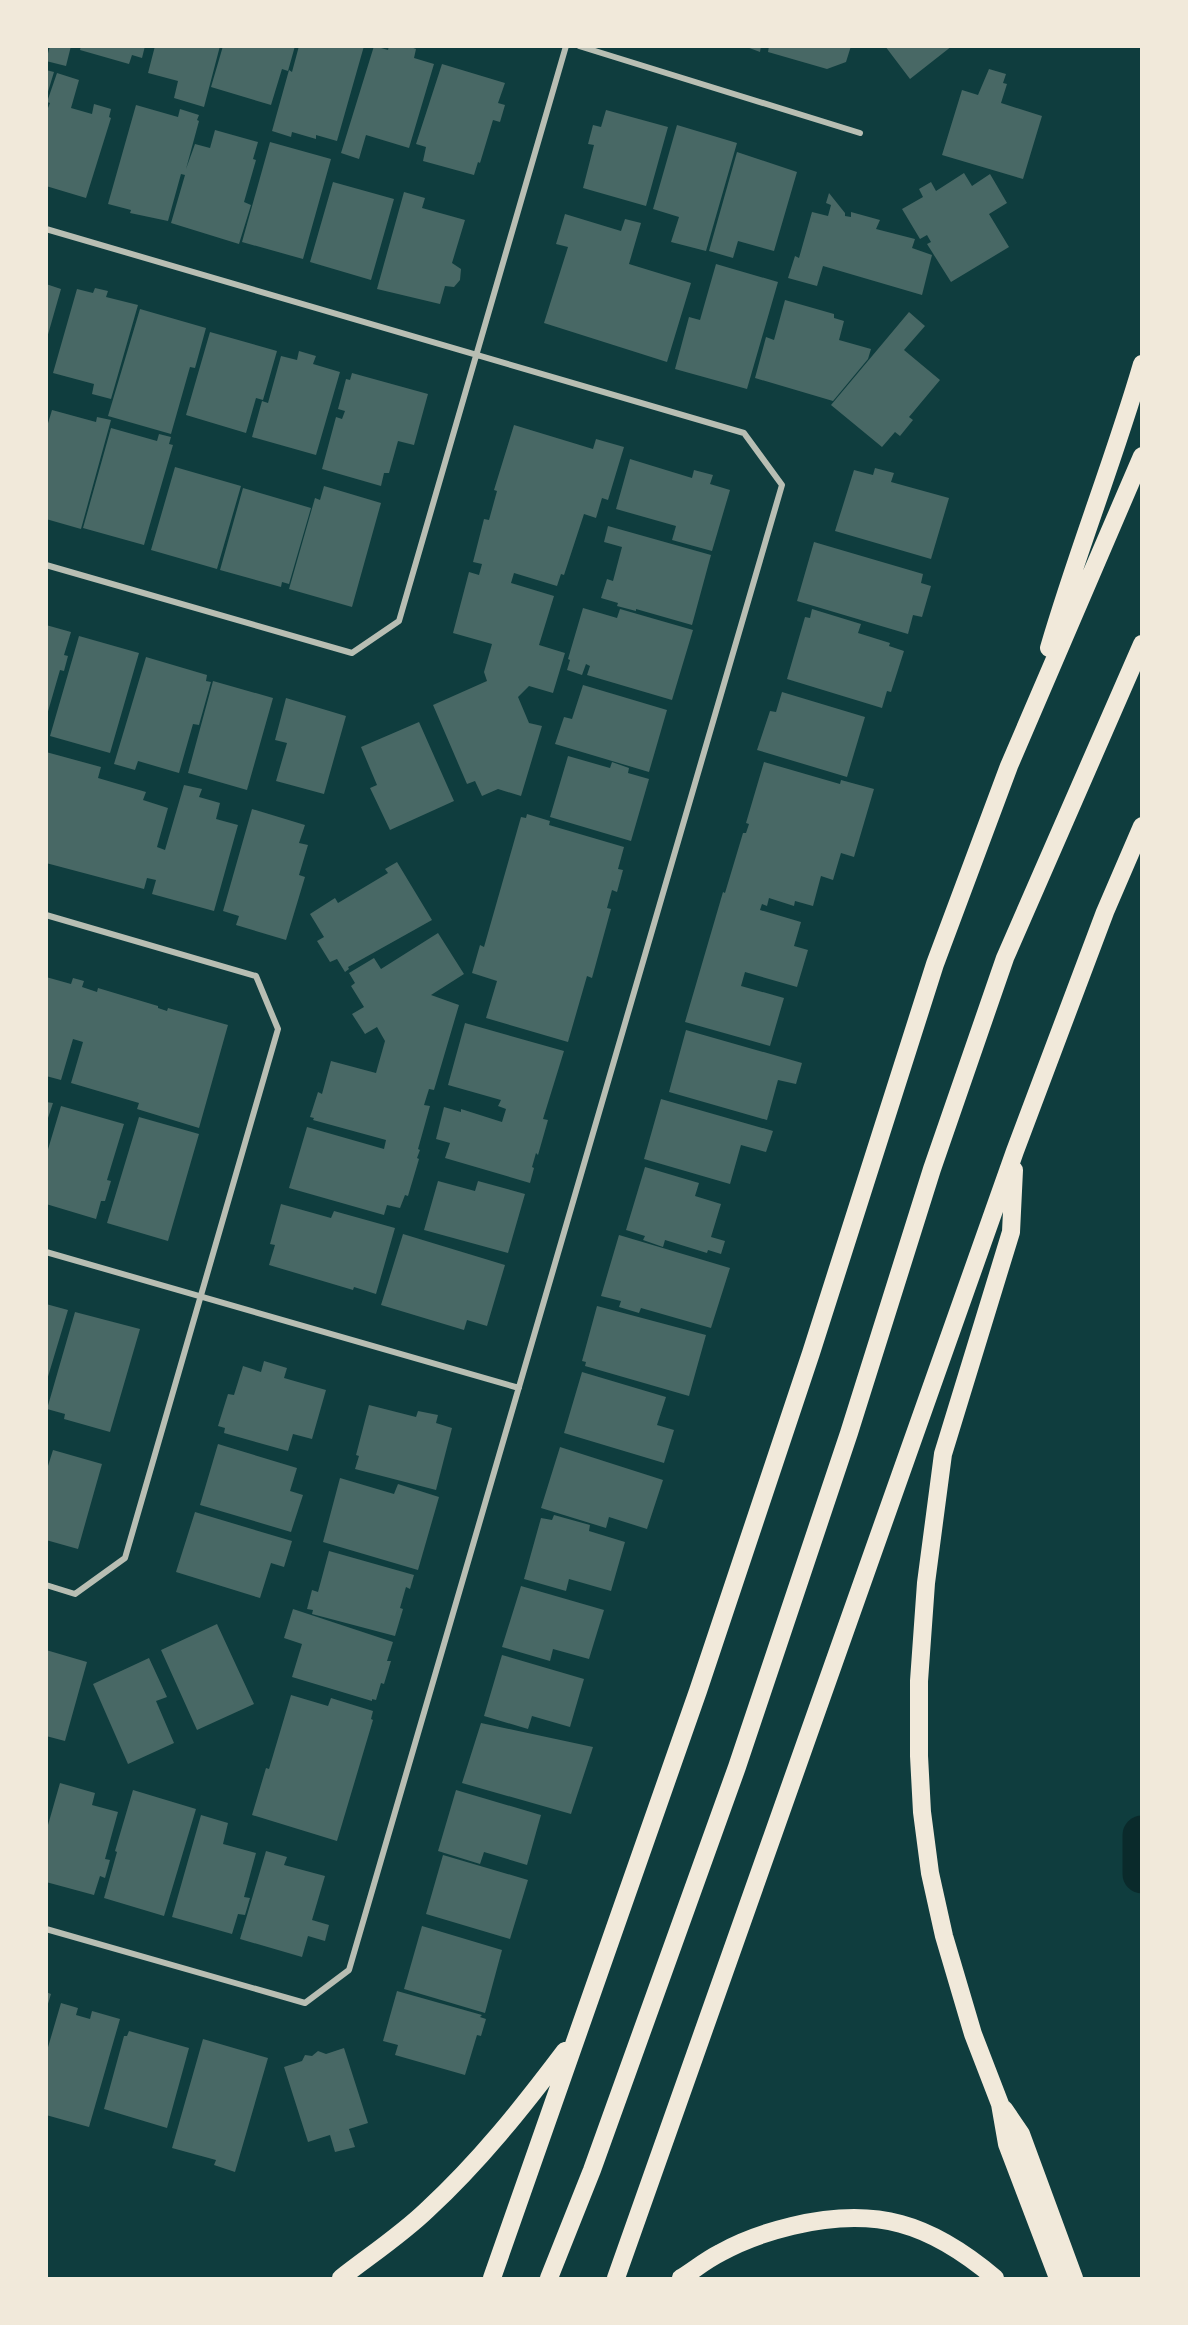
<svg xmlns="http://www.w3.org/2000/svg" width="1188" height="2325" font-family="'Asap Condensed',sans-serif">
  <rect width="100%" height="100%" fill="#0f3d3e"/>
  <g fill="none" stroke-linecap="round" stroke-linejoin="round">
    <path stroke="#0a2a2b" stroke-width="39" d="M1142 1835V1874"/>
  </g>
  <path fill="#486865" d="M50 46H71L66 66 46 61Z
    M81 46H145L142 58 132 55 129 64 80 50Z
    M155 46H220L204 107 174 98 178 81 148 73Z
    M223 46H295L288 71 282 69 271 105 211 87Z
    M299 46H364L337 141 316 135V139L292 132 291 137 272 131 289 70 292 72Z
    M374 46 388 50 389 46H408L416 49 414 58 434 64 409 148 366 135 359 159 341 153Z
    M744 46H761L760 52Z
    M769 46H851L846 62 827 69 768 52Z
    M885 46H952L910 79Z
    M442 64 505 83 498 103 505 105 500 122 493 120 480 163 478 162 474 175 423 161 426 147 416 144Z
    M989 69 1006 74 1003 83 1007 84 1001 103 1042 116 1023 179 942 155 962 90 978 95Z
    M46 70 54 72 47 95H46Z
    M57 73 79 80 71 108 92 114 94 104 111 109 109 117 111 118 86 198 46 186V113L50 103 47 102Z
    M136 105 178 117 180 109 199 115 197 120 199 121 186 169 195 144 210 148 215 130 258 142 253 159 256 160 244 202 251 205 239 244 171 223 185 175 181 174 168 221 130 213 131 210 108 204Z
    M606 110 668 127 646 206 583 188 594 145 588 144 593 125 601 127Z
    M677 125 737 143 706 251 671 242 679 217 653 209Z
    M270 142 331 159 303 259 242 242Z
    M737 152 797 172 774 251 738 241 733 258 709 251Z
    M964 173 972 186 990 174 1007 203 989 214 1009 247 951 282 927 244 931 242 927 235 920 239 902 209 923 197 919 189 931 182 936 191Z
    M333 182 394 199 371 280 310 262Z
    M404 192 425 198 422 208 465 220 452 263 461 269 460 280 454 287 445 286 440 304 377 289Z
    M829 193 845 213V216L851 217V212L880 220 876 229 915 239 912 248 932 255 922 295 823 266 817 286 788 278 795 256 799 258 812 212 828 216 831 205 826 203Z
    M565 214 621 231 625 219 641 223 629 264 691 283 667 362 544 323 568 247 556 244Z
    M716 264 778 282 747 389 675 369 689 317 700 320Z
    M46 284 61 289 47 338H46Z
    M95 288 108 291 106 297 138 305 111 399 92 394 94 384 53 373 77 289 93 293Z
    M785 300 834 314V318L844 321 839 340 871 349 868 359 833 401 755 378 766 337 774 340Z
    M140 309 206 328 195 368 190 367 171 434 108 416Z
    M909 312 925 326 904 350 940 380 909 417 913 420 900 436 895 432 882 447 831 405Z
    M210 332 277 351 263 400 256 398 246 433 186 415Z
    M299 351 316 356 313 364 340 372 316 455 252 437 262 401 268 403 281 356 297 360Z
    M352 373 428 394 414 445 398 441 389 473H384L381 486 322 469 336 417 342 419 345 411 338 409 346 379 350 380Z
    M52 410 96 422 97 417 111 420 81 529 46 519V430Z
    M514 425 593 449 596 439 624 447 608 500 602 498 596 518 584 514 564 575 561 574 557 586 514 573 511 583 554 596 539 645 565 653 553 693 529 686 518 697 529 723 542 726 521 796 498 789 482 796 475 781 467 784 433 705 487 681 484 672 492 644 453 633 469 572 479 575 482 564 473 562 484 519 489 520 497 491 494 490Z
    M111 428 157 441 159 434 171 437 169 444 173 445 144 545 83 528Z
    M630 459 692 478 694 470 713 475 710 484 730 490 712 551 672 540 676 526 616 509Z
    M175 467 241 486 217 569 151 550Z
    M875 468 894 473 891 482 949 498 931 559 835 531 854 470 873 475Z
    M324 486 381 503 352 607 289 589 315 498 320 500Z
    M243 488 311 508 289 584 282 582 281 587 220 570Z
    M608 526 711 555 692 625 636 609V611L617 606 618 603 601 598 607 579 613 581 622 547 604 542Z
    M814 542 923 574 921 583 931 586 922 617 913 615 908 634 797 601Z
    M583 608 617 618 620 609 693 630 672 700 587 675 590 666 586 664 582 675 567 670 570 660 568 659Z
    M812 609 861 624 858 633 890 643 889 646 904 651 891 692 887 691 882 708 787 679 805 617 810 618Z
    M46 625 71 632 64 655 68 656 64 671 60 670 47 715Z
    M79 636 139 653 110 753 50 736Z
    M146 657 207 675 206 681 211 682 199 725 193 724 179 773 138 761 135 770 114 764Z
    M213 681 273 698 247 790 188 773Z
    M583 685 667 710 649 772 555 744 564 717 572 719Z
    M782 692 865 717 847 777 757 750 770 711 776 712Z
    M286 698 346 716 324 794 276 781 287 743 275 740Z
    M419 722 454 801 390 830 370 788 377 785 361 747Z
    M46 752 101 767 98 778 146 792 143 800 168 808 157 847 165 850 184 785 202 789 199 797 220 803 216 819 238 825 214 911 152 894 156 880 147 878 144 889 46 863Z
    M568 756 610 768 612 762 629 768 628 773 649 779 631 841 550 817Z
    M764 762 840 784 841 780 874 789 854 857 841 853 833 880 821 876 813 906 795 901 794 906 769 898 767 906 762 904 760 910 801 922 794 946 808 950 797 987 745 972 741 986 784 998 770 1046 685 1022 723 892 725 893 743 833H746L749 824 746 823Z
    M252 809 305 825 299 843 308 845 299 875 305 877 286 940 236 925 239 916 223 911Z
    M527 814 550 821 549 825 624 847 618 869 623 870 617 892 612 890 607 908 611 909 592 978 587 976 568 1042 486 1018 497 981 472 973 480 945 484 947 521 817 526 818Z
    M397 862 432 920 348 967 349 969 345 972 337 959 330 962 317 941 324 937 310 914 335 898 338 903 388 873 385 869Z
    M438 933 464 974 431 995 459 1005 434 1090 429 1089 424 1105 430 1106 418 1149 420 1150 417 1158 419 1159 408 1196 405 1195 400 1208 387 1205 384 1215 289 1188 307 1127 384 1149 386 1140 313 1120 314 1118 310 1117 318 1092 322 1094 331 1061 376 1073 385 1041 377 1027 365 1034 352 1014 364 1007 351 986 355 983 349 973 374 958 381 969Z
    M46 977 71 984 73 978 84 981 82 987 97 992 98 988 158 1006V1008L167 1011 168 1008 228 1025 199 1128 137 1109 139 1103 71 1083 83 1042 73 1039 61 1080 46 1076Z
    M465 1023 564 1051 543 1119 548 1120 538 1155 536 1153 532 1167 534 1168 530 1183 445 1158 450 1143 436 1139 444 1107 461 1112V1109L502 1122 506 1109 498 1106 501 1100 448 1085Z
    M686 1030 802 1063 796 1084 778 1080 767 1120 669 1092Z
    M661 1099 773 1131 766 1152 741 1145 730 1184 644 1159Z
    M46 1102 53 1103 47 1121H46Z
    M61 1106 124 1124 107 1180 111 1181 105 1201H101L96 1219 46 1204V1156Z
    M139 1117 199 1134 168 1241 107 1223Z
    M645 1167 699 1183 695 1196 721 1204 711 1237 725 1241 721 1254 708 1250 707 1253 665 1240 663 1247 643 1240 645 1236 626 1230Z
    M438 1181 475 1191 478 1181 525 1194 508 1253 424 1230Z
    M281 1204 331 1218 334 1211 395 1228 376 1294 354 1287 353 1290 269 1265 275 1245 270 1244Z
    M403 1234 505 1265 487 1326 467 1320 464 1330 381 1305Z
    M619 1235 730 1268 711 1328 641 1308 639 1313 619 1307 621 1301 601 1296Z
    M46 1304 68 1310 47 1380H46Z
    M597 1306 706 1335 689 1396 585 1366 586 1362 582 1361Z
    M75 1312 140 1329 110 1432 64 1419 65 1414 47 1409Z
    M264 1361 287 1368 284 1378 326 1390 312 1439 293 1434 288 1451 224 1433 225 1428 218 1426 228 1394 234 1395 243 1366 261 1372Z
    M582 1372 666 1397 657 1425 674 1430 664 1463 564 1433Z
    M369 1405 416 1417 418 1411 438 1415 436 1423 452 1428 436 1490 355 1469 359 1456 356 1455Z
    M218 1444 297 1468 290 1491 303 1495 291 1532 200 1505Z
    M560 1447 663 1480 647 1529 609 1517 606 1528 541 1508Z
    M53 1450 102 1464 78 1549 46 1540V1466H48Z
    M340 1478 394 1494 398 1484 439 1497 418 1570 323 1542Z
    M195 1512 292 1541 284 1567 271 1563 260 1598 176 1572Z
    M554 1515 590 1525 589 1531 625 1542 611 1591 569 1579 566 1591 524 1579 541 1518 552 1520Z
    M329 1551 414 1575 410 1589 406 1587 400 1608 403 1609 395 1636 312 1614 313 1610 307 1609 312 1590 318 1592Z
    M521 1586 604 1610 589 1659 553 1649 550 1661 502 1647Z
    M293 1609 393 1642 387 1661H391L384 1684 381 1683 376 1700 372 1699V1701L292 1677 302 1644 284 1638Z
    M217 1624 254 1704 197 1730 161 1650Z
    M46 1650 87 1662 65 1741 46 1736Z
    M502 1655 584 1679 570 1727 532 1716 528 1729 484 1716Z
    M149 1658 167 1697 156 1701 174 1743 128 1764 93 1684Z
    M291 1695 328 1706 331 1698 373 1711 371 1719 373 1720 337 1841 252 1815 266 1768 269 1769Z
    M481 1723 593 1747 571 1814 462 1783Z
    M60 1783 95 1793 92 1805 118 1812 105 1859 110 1860 105 1878 100 1876 94 1895 46 1882V1832Z
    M133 1790 196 1809 164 1916 104 1898 117 1852 115 1851Z
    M456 1790 541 1815 527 1865 484 1852 480 1864 438 1851Z
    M201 1815 228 1823 223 1844 256 1853 244 1897 250 1898 245 1915 238 1914 232 1934 172 1917Z
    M266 1851 287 1857 284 1865 325 1876 312 1920 329 1925 325 1941 308 1936 302 1957 240 1939Z
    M443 1855 528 1880 510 1939 426 1914Z
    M422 1926 502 1950 485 2013 404 1989Z
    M397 1991 482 2015 480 2017 486 2019 481 2036 477 2035 465 2075 395 2055 398 2045 383 2041Z
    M46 1992 51 1994 47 2007H46Z
    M61 2003 78 2008 76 2015 90 2019 92 2011 120 2019 89 2127 46 2115V2054Z
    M129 2031 189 2048 167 2128 104 2109 124 2036H127Z
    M203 2039 268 2058 235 2172 214 2165 216 2160 172 2148Z
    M344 2048 368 2123 349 2129 355 2147 335 2152 330 2135 308 2142 284 2067 302 2061 305 2055 312 2056 318 2051 326 2054Z"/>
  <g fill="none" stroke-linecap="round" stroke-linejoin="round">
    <path stroke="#b8beb3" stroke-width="6" d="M579 46 860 133
      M46 229 744 433 782 485 349 1970 305 2003 46 1929
      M46 565 352 653 399 621 566 46
      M46 915 256 976 278 1029 125 1558 75 1594 46 1585
      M46 1252 519 1388"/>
    <path stroke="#f1e9da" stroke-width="18" d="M1049 648C1077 552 1114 460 1142 364
      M1014 1170 1011 1232 943 1454 926 1583 919 1681V1756L922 1812 930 1873 944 1936 973 2034 1000 2104 1007 2144 1058 2278
      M1004 2109 1021 2134 1074 2278
      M341 2278C369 2256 401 2235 427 2210 479 2162 522 2108 565 2051
      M492 2278 698 1691 811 1353 935 964 1009 766 1142 456
      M549 2278 592 2170 737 1767 849 1433 932 1169 1005 958 1142 644
      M616 2278 1015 1151 1105 912 1142 826
      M681 2278C694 2270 706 2260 720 2253 743 2240 767 2232 792 2226 876 2206 930 2223 995 2278"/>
  </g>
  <rect width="1188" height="2325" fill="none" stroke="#f1e9da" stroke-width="96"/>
</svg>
